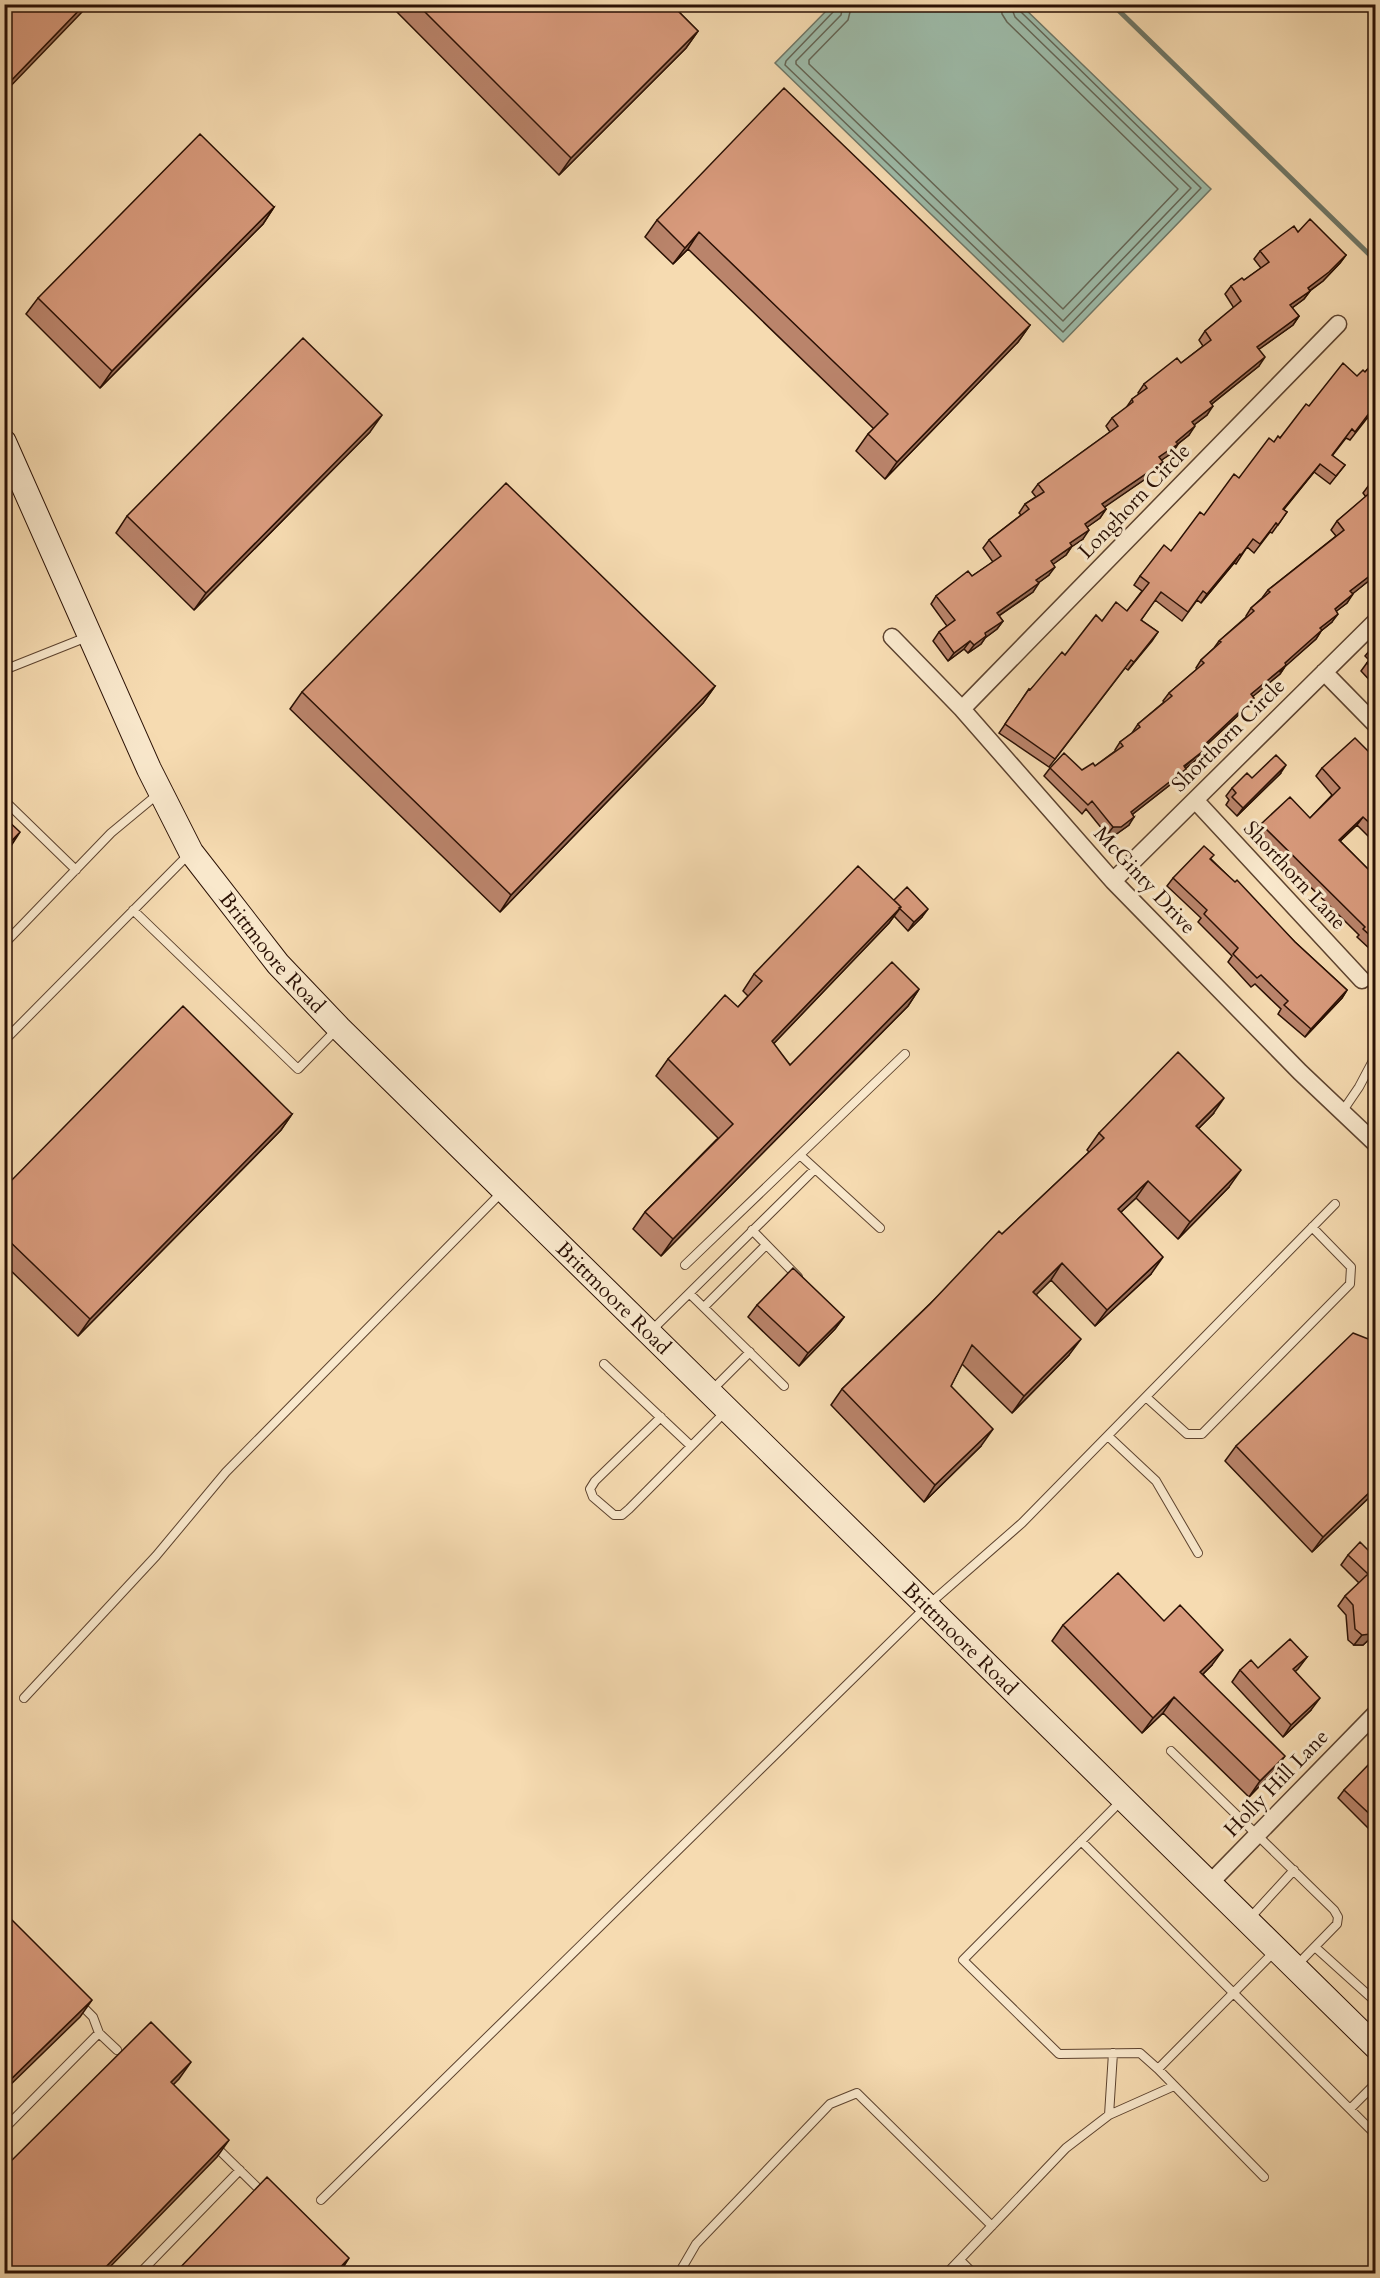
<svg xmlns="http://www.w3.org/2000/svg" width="1380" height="2278" font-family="Cardo,serif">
  <rect width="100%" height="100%" fill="#f6dbb1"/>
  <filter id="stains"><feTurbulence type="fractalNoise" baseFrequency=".00333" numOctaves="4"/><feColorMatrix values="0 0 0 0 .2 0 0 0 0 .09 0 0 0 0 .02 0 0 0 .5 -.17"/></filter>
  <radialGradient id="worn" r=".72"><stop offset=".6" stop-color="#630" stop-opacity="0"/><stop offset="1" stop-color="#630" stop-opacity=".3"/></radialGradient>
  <path fill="#9dbba9" stroke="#6f7767" stroke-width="1.5" d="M832 5H1021L1211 189 1063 342 775 63Z"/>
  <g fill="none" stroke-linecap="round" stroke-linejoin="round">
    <path stroke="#646656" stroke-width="1.5" d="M836 4 834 11 786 61 785 65 1063 332 1201 188 1020 11 1018 4
      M843 4 841 15 796 61V64L1063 321 1191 188 1015 17 1010 4
      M852 4 848 20 809 60V64L1063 309 1178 189 1007 22 1002 14 1001 4"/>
    <path stroke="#6f7767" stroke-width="5" d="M1112 4 1376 261"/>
    <defs>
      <path id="lane" d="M4 670 87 637
        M4 800 76 870
        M133 910 298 1069 338 1028
        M4 944 111 833 158 794
        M4 1041 189 854
        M1342 1112 1359 1087 1376 1055
        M800 1155 880 1228
        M752 1230 798 1277
        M685 1265 905 1054
        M690 1294 784 1386
        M704 1307 766 1245
        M651 1331 815 1169
        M604 1364 691 1446
        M712 1390 750 1352
        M1146 1397 1187 1434H1202L1350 1284 1351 1267 1312 1227
        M661 1417 595 1481 590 1489 593 1497 614 1515H622L629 1509 727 1410
        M1108 1436 1156 1481 1198 1553
        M24 1698 156 1556 226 1472 502 1192
        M1171 1751 1334 1910 1338 1917 1337 1924 1297 1965
        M1121 1801 963 1960 1059 2054 1140 2053 1158 2069 1276 1950
        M1081 1841 1376 2135
        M1250 1918 1294 1870
        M1315 1947 1376 2002
        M78 2002 93 2017 99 2033 117 2050
        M1158 2069 1264 2177
        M1350 2109 1376 2083
        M1109 2115 1113 2053
        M4 2129 99 2033
        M213 2144 264 2194
        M321 2200 927 1606 1022 1523 1335 1204
        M960 2260 974 2274
        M334 2261 346 2274
        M139 2274 240 2170
        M683 2274 682 2268 696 2244 830 2104 857 2093 992 2226
        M946 2274 1066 2148 1109 2115 1174 2086"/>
      <path id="street" d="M892 637 962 709 1113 881 1300 1072 1376 1144
        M1324 672 1376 725
        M962 709 1338 324
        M1195 800 1362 980
        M1113 881 1376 621
        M1209 1884 1376 1713"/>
      <g id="secondary">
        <path id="s1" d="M4 442 149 769 191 852 278 964 339 1028 1376 2047"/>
      </g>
    </defs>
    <use href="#lane" stroke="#5d432f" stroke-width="10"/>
    <use href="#street" stroke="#5d432f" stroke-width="19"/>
    <use href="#secondary" stroke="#2a1004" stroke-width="26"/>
    <use href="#lane" stroke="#f9e8cc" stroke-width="8"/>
    <use href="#street" stroke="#f9e8cc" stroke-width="16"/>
    <use href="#secondary" stroke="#f9e8cc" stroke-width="24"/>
  </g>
  <path fill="#ba846b" stroke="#2a1004" stroke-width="1.5" d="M389 4H671L698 31 686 48 559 175Z
    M274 207 263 224 100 388 26 314 38 298Z
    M657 220 1030 325 1018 342 885 479 856 451 868 434 874 429 688 249 673 264 645 237Z
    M1298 232 1346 255 1340 263 1323 281 1310 291 1304 299 1292 308 1299 316 1293 325 1259 349V366L1212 404 1207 415 1194 425 1189 435 1178 444 1172 453 1161 460 1157 471 1104 507 1106 509 1100 518 1087 527 1083 539 1072 546 1066 555 1053 564 1049 575 1038 583 1033 592 999 616 1003 621 997 629 985 638 981 644 968 653 964 649 948 661 933 641 939 632 947 626 931 604 936 596 972 576 993 562 983 548 989 540 1021 515 1019 513 1025 504 1036 497 1032 492 1038 484 1110 432 1106 426 1112 418 1126 408 1132 399 1139 394 1138 393 1144 384 1181 363 1203 346 1199 340 1205 331 1234 308 1225 294 1231 286 1244 280 1261 268 1254 259 1260 251Z
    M1376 360V420L1373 422 1368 417 1350 440 1346 438 1332 456 1345 465 1330 484 1314 472 1283 510 1287 512 1272 533 1270 532 1254 553 1247 547 1236 564 1234 563 1201 603 1197 600 1182 621 1155 600 1141 620 1158 632 1128 670 1125 668 1049 767 999 733 1029 689 1030 690 1065 655 1102 621 1127 611 1142 591 1134 585 1140 576 1171 551 1274 442 1280 438 1309 406 1365 372Z
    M370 432 194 610 116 533 127 516Z
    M1376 479V575L1352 594 1347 603 1336 611 1332 622 1321 631 1316 639 1286 665 1280 674 1253 696 1248 706 1202 749 1203 751 1197 759 1185 769 1180 777 1133 814 1129 825 1115 835H1107L1086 809 1082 814 1044 776 1050 768 1082 770 1095 766 1115 751V750L1120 742 1132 733 1138 724 1164 702 1163 701 1169 693 1197 669 1196 668 1201 660 1214 648 1219 641 1246 617V616L1251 608 1262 598 1268 590 1336 536 1331 530 1337 521 1366 497 1363 493 1369 485Z
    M1376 643V687L1361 671 1369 660 1365 656Z
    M715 686 703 703 500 912 290 709 302 692Z
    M1376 759V844L1357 825 1340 841 1374 875 1372 878 1376 882V951L1373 948 1371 950 1357 937 1359 935 1255 832 1261 824 1310 818 1332 795 1316 776 1322 768Z
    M1280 774 1237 816 1226 805 1229 800 1226 796 1232 788 1252 778Z
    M1211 859 1295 942 1347 990 1342 998 1305 1037 1278 1014 1281 1009 1255 984 1251 987 1228 962 1232 956 1198 922 1201 918 1167 886 1173 878Z
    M894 900 922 917 908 931 894 916 889 923 773 1044 790 1065 919 989 908 1006 661 1256 633 1229 645 1212 718 1138 656 1076 668 1059 738 1007 748 996 743 991 754 974Z
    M292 1114 281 1130 78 1336 4 1264V1188Z
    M1213 1114 1198 1129 1229 1187 1178 1239 1136 1198 1121 1212 1151 1274 1095 1326 1051 1280 1036 1294 1069 1355 1012 1413 962 1364 951 1386 981 1446 924 1502 831 1405 842 1389 1002 1234 1089 1152 1087 1150 1099 1133Z
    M757 1305 844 1317 835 1329 799 1366 748 1317Z
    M1376 1342V1491L1312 1552 1225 1461 1236 1446Z
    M1348 1555 1376 1558V1633L1363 1645H1354L1348 1640 1346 1615 1338 1606 1345 1596 1359 1583 1341 1565Z
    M1164 1621 1212 1665 1203 1674 1274 1771 1249 1797 1163 1713 1142 1733 1052 1641 1063 1625Z
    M1307 1657 1295 1671 1311 1710 1283 1737 1232 1682 1240 1670 1258 1668Z
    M1376 1764V1826L1371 1831 1338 1798 1344 1790Z"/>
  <path fill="#976c57" stroke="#2a1004" stroke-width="1.5" d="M85 4H88L82 12 4 93V88Z
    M698 31 686 48 559 175 571 158Z
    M274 207 263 224 100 388 112 371Z
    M699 232 688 249 673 264 685 248Z
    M1346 255 1340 263 1323 281 1302 296 1308 288Z
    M1310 291 1304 299 1285 313 1290 305Z
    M1299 316 1293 325 1251 355 1257 347Z
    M1030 325 1018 342 885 479 897 462Z
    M1265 357 1259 366 1204 410 1210 402Z
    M1213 406 1207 415 1186 431 1192 422Z
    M382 415 370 432 194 610 206 593Z
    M1195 426 1189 435 1170 450 1178 444 1172 453 1153 466 1159 457 1176 442Z
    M1163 462 1157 471 1096 513 1102 504Z
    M1320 464 1314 472 1277 518 1283 509Z
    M1106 509 1100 518 1079 533 1085 524Z
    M1089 530 1083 539 1064 552 1070 543Z
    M1072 546 1066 555 1045 570 1051 561Z
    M1240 554 1234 563 1201 603 1207 594Z
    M1055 567 1049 575 1030 589 1036 580Z
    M1376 571V575L1345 600 1350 591Z
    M1039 583 1033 592 991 621 997 613Z
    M1353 594 1347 603 1329 617 1335 609Z
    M1338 614 1332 622 1321 631 1316 639 1279 672 1285 663 1320 628Z
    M1003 621 997 629 985 638 981 644 968 653 974 645 985 633Z
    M1158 632 1152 641 1128 670 1134 662Z
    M970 641 964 649 948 661 954 653Z
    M1286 665 1280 674 1245 703 1251 694Z
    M715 686 703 703 500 912 511 895Z
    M1254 698 1248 706 1195 756 1201 748Z
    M1203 751 1197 759 1185 769 1180 777 1125 820 1131 812Z
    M1286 765 1280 774 1237 816 1243 808Z
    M1134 817 1129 825 1115 835H1107L1113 827Z
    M1363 817 1357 825 1333 848 1339 840Z
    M20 832 9 849 4 853V849Z
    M901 907 889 923 760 1058 772 1041Z
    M928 909 922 917 908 931 914 922Z
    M919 989 908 1006 661 1256 673 1239Z
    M1347 990 1342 998 1305 1037 1311 1029Z
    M1224 1098 1213 1114 1184 1143 1196 1126Z
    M292 1114 281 1130 78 1336 90 1319Z
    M1241 1170 1229 1187 1178 1239 1190 1222Z
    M1148 1181 1136 1198 1106 1226 1118 1209Z
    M1163 1257 1151 1274 1095 1326 1107 1310Z
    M1062 1263 1051 1280 1022 1309 1033 1292Z
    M844 1317 835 1329 799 1366 808 1353Z
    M1081 1339 1069 1355 1012 1413 1024 1396Z
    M993 1429 981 1446 924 1502 935 1485Z
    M1376 1486V1491L1312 1552 1323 1537Z
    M1376 1630V1633L1363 1645H1354L1362 1635Z
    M1223 1650 1212 1665 1189 1688 1200 1672Z
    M1307 1657 1298 1669 1285 1681 1293 1669Z
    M1174 1697 1163 1713 1142 1733 1153 1718Z
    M1320 1698 1311 1710 1283 1737 1291 1725Z
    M1285 1756 1274 1771 1249 1797 1260 1781Z
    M92 2000 80 2017 4 2091V2086Z
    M191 2062 179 2079 159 2099 171 2082Z
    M229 2140 217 2157 103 2274H99Z
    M349 2258 339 2274H334Z"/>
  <path fill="#d89a7c" stroke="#2a1004" stroke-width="1.5" d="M19 4H85L4 88V19Z
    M417 4H671L698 31 571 158Z
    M784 88 1030 325 897 462 868 434 888 414 699 232 685 248 657 220Z
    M200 134 274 207 112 371 38 298Z
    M1310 219 1346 255 1329 272 1308 288 1310 291 1290 305 1299 316 1257 347 1265 357 1210 402 1213 406 1192 422 1195 426 1176 442 1178 444 1159 457 1163 462 1102 504 1106 509 1085 524 1089 530 1070 543 1072 546 1051 561 1055 567 1036 580 1039 583 997 613 1003 621 985 633 986 636 974 645 970 641 954 653 939 632 955 620 936 596 968 571 972 576 1001 556 989 540 1029 509 1025 504 1044 492 1038 484 1118 426 1112 418 1133 402 1132 399 1147 388 1144 384 1177 358 1181 363 1211 340 1205 331 1241 301 1231 286 1242 278 1244 280 1269 262 1260 251 1294 226 1298 232Z
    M303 338 382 415 206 593 127 516Z
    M1376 360V410L1373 408 1355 432 1352 429 1332 455 1345 465 1336 476 1320 464 1283 509 1287 512 1278 525 1276 523 1260 544 1253 539 1241 555 1240 554 1207 594 1203 591 1188 612 1161 592 1141 620 1158 632 1134 662 1131 660 1055 759 1005 724 1029 689 1030 690 1062 652 1065 655 1096 615 1102 621 1116 602 1127 611 1149 583 1140 576 1164 545 1171 551 1200 512 1204 515 1234 474 1239 478 1269 438 1274 442 1278 436 1280 438 1306 404 1309 406 1343 363 1357 376 1363 370 1365 372Z
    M1376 479V571L1350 591 1353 594 1335 609 1338 614 1320 628 1322 630 1285 663 1286 665 1251 694 1254 698 1201 748 1203 751 1184 766 1186 769 1131 812 1134 817 1121 827H1113L1092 801 1088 805 1050 768 1064 753 1082 770 1093 763 1095 766 1123 746 1120 742 1140 727 1138 724 1172 696 1169 693 1204 663 1201 660 1221 642 1219 641 1254 611 1251 608 1270 592 1268 590 1344 530 1337 521 1373 490 1369 485Z
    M506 483 715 686 511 895 302 692Z
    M1376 643V652L1371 647Z
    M1376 654V672L1367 663Z
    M1355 738 1376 759V829L1363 817 1339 840 1374 875 1372 878 1376 882V941L1363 929 1365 927 1261 824 1290 797 1310 818 1340 788 1322 768Z
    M1276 755 1286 765 1243 808 1232 797 1236 793 1232 788 1247 773 1252 778Z
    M4 817 20 832 4 849Z
    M1204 846 1214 855 1210 859 1235 882 1237 880 1295 942 1347 990 1311 1029 1284 1005 1288 1001 1261 975 1257 978 1233 954 1238 948 1204 914 1207 910 1173 878Z
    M858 866 901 907 772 1041 790 1065 892 962 919 989 673 1239 645 1212 733 1124 668 1059 725 995 738 1007 762 981 754 974Z
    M907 887 928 909 914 922 899 908 901 907 894 900Z
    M183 1006 292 1114 90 1319 4 1236V1188Z
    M1178 1052 1224 1098 1196 1126 1241 1170 1190 1222 1148 1181 1118 1209 1163 1257 1107 1310 1062 1263 1033 1292 1081 1339 1024 1396 972 1345 951 1386 993 1429 935 1485 842 1389 930 1304 999 1231 1002 1234 1104 1138 1099 1133Z
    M793 1268 844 1317 808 1353 757 1305Z
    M1353 1333 1376 1342V1486L1323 1537 1236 1446Z
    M1360 1542 1376 1558V1630L1371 1634 1362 1635 1355 1629 1353 1605 1345 1596 1368 1574 1348 1555Z
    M1118 1573 1164 1621 1180 1605 1223 1650 1200 1672 1285 1756 1260 1781 1174 1697 1153 1718 1063 1625Z
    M1290 1639 1307 1657 1293 1669 1320 1698 1291 1725 1240 1670 1251 1660 1258 1668Z
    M1372 1761 1376 1764V1820L1344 1790Z
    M12 1920 92 2000 4 2086V1927Z
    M151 2022 191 2062 171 2082 229 2140 99 2274H4V2168Z
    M267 2177 349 2258 334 2274H174Z"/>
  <g text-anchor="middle" stroke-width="6" stroke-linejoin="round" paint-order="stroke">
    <g font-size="21" fill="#2a1004" stroke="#f9e8cc">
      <text transform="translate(1134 501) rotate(-46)" y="7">Longhorn Circle</text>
      <text transform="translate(1228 735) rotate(-45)" y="7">Shorthorn Circle</text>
      <text transform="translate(1295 875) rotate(47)" y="7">Shorthorn Lane</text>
      <text transform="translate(1145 880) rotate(47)" y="7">McGinty Drive</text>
      <text dy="7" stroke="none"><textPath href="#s1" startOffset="580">Brittmoore Road</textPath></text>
      <text dy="7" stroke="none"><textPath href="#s1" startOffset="1066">Brittmoore Road</textPath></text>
      <text dy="7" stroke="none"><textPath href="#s1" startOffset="1552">Brittmoore Road</textPath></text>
      <text transform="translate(1276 1783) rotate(-46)" y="7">Holly Hill Lane</text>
    </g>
  </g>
  <rect width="1380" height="2278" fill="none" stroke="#f6dbb1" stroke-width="24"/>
  <rect x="6" y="6" width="1368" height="2266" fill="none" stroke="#2a1004" stroke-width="3"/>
  <rect x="12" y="12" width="1356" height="2254" fill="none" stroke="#2a1004" stroke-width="1.5"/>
  <rect width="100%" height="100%" filter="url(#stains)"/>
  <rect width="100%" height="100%" fill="url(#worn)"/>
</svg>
